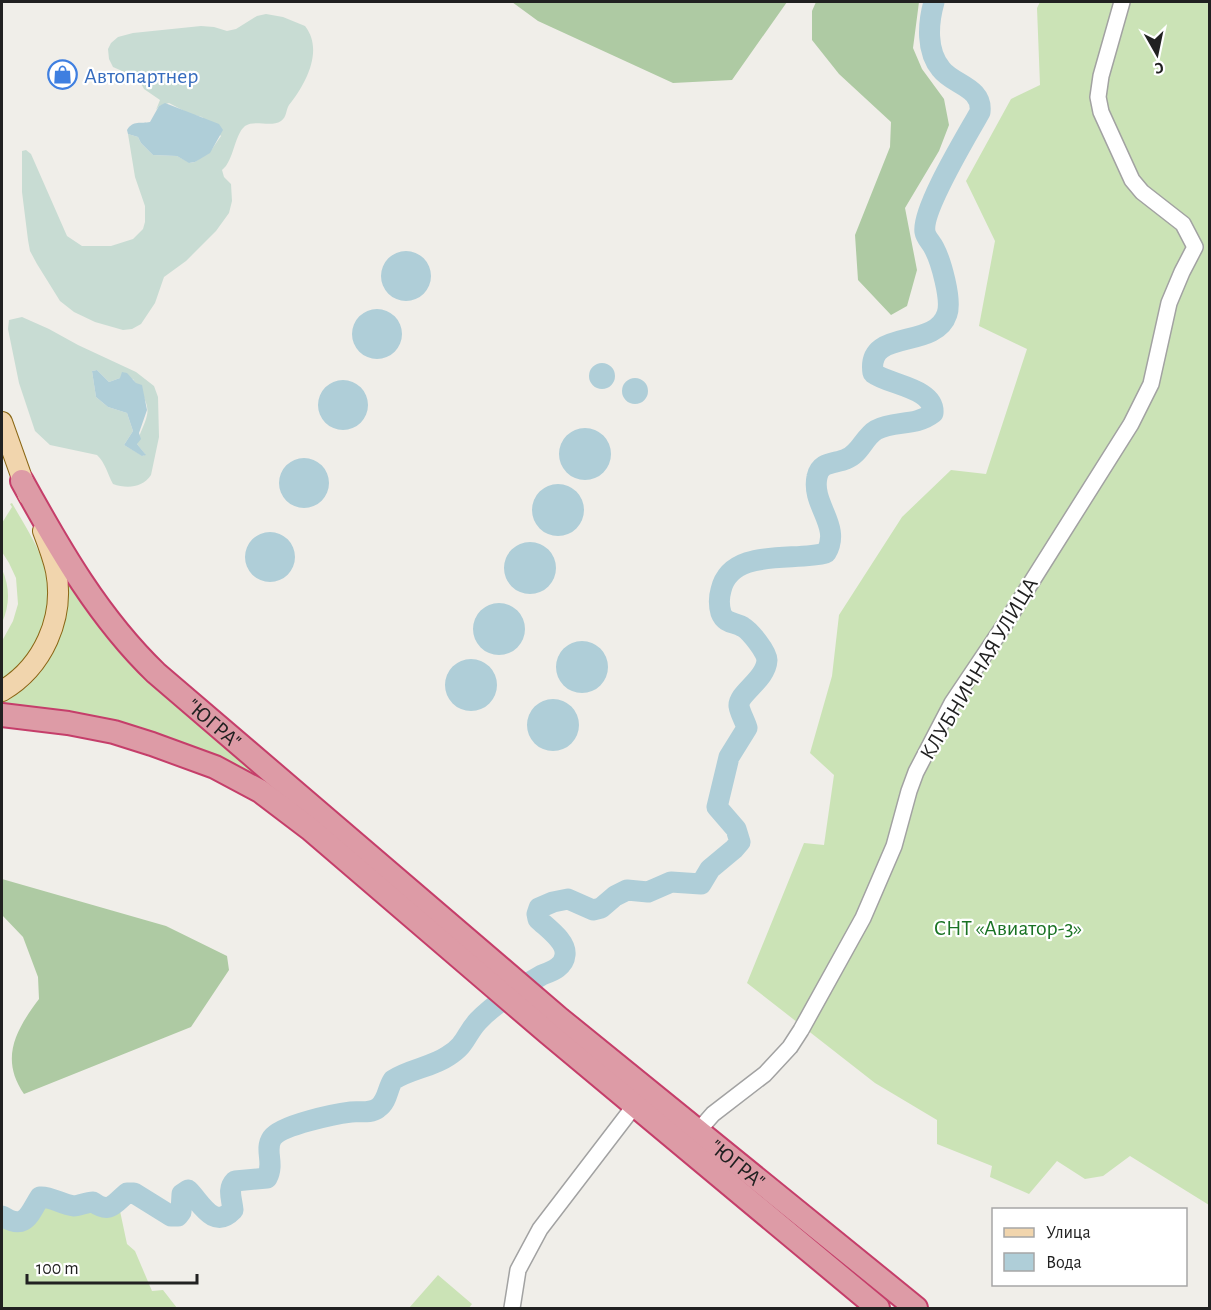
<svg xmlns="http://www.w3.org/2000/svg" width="1211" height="1310" font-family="'Alegreya Sans',sans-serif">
  <rect width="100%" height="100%" fill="#f0eee9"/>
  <path fill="#cbe3b6" d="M1040 2H1209V1205L1130 1156 1103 1176 1085 1179 1057 1161 1029 1194 990 1177 992 1166 937 1144V1120L875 1083 747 983 804 843 824 845 834 775 810 753 832 676 839 615 902 517 951 470 986 474 1027 349 979 326 995 241 966 181 1011 99 1040 85 1037 8Z
    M12 503C22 521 35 540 42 560 57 605 41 653 2 679V641L13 621 18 604 16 578 9 563 2 552V523L12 507 10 504Z
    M2 569C10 588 10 604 2 623Z
    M70 581 319 819 260 781 2 708V703C50 680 68 633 68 582Z
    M44 1204 68 1212 89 1209 94 1214 120 1211 127 1244 135 1251 152 1291 163 1290 177 1308H2V1223C27 1227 28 1224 44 1204Z
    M438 1275 472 1304 469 1308H409Z"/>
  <path fill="#aecaa3" d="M512 2H787L732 80 673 83 538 21Z
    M816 2H919L913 48 922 69 944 99 949 125 939 151 905 208 917 270 907 306 891 315 858 280 855 235 890 147 891 122 839 74 812 40V11Z
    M2 879 166 926 227 956 229 970 191 1027 24 1094C0 1059 15 1031 39 999L38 977 23 937 2 915Z"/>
  <path fill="#c8dcd3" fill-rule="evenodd" d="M266 14 283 17 305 26C324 50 306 84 289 105 286 109 287 117 281 121 270 128 255 119 245 126 234 135 234 161 222 170L224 177 231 184 232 201 229 213 216 231 186 261 164 277 155 303 141 324 132 329 123 330 95 322 74 312 60 301 37 264 30 251 28 240 22 192V151L26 150 31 154 67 236 82 246H111L133 239 143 229 145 222V206L135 177 128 134 138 137 141 143 153 155 177 156 190 163 195 162 212 149 221 136 202 117 190 114 169 103 159 106 156 110 160 100 144 89 138 78 113 67 109 59 108 49 111 43 118 37 133 33 201 26 214 27 227 31 236 29 257 16Z
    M22 317 49 329 78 345 136 372 154 386 158 397 159 437 151 475C142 488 127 489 113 484 108 475 105 462 97 455L50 445 35 431 19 383 8 329 9 320ZM97 370 109 382 120 378 133 379C139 389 150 403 147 415 145 425 139 433 137 444L145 454 143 456 124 445 133 431 127 413 108 407 96 397 92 371Z"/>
  <path fill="#afced8" d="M165 103 219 124 223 130 210 153 195 162 189 163 177 156 153 155 141 143 138 137 128 134 127 130C133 120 141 124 150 122L159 106Z
    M381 276a25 25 0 1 1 50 0a25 25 0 1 1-50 0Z
    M352 334a25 25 0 1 1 50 0a25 25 0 1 1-50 0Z
    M589 376a13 13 0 1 1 26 0a13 13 0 1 1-26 0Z
    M97 370 109 382 120 378 122 372 127 373 136 383 142 385 147 410 139 433 141 439 137 444 146 455 142 456 124 445 133 431 127 413 108 407 96 397 92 371Z
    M622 391a13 13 0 1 1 26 0a13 13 0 1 1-26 0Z
    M318 405a25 25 0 1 1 50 0a25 25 0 1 1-50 0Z
    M559 454a26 26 0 1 1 52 0a26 26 0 1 1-52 0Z
    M279 483a25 25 0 1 1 50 0a25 25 0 1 1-50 0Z
    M532 510a26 26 0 1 1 52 0a26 26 0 1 1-52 0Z
    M245 557a25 25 0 1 1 50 0a25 25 0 1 1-50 0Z
    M504 568a26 26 0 1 1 52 0a26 26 0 1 1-52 0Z
    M473 629a26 26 0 1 1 52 0a26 26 0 1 1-52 0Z
    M556 667a26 26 0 1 1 52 0a26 26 0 1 1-52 0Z
    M445 685a26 26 0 1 1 52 0a26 26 0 1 1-52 0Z
    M527 725a26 26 0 1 1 52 0a26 26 0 1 1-52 0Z"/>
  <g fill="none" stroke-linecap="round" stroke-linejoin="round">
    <path stroke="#afced8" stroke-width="21" d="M2 1216C26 1231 29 1214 40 1197 51 1196 62 1205 74 1206 80 1206 86 1202 93 1202 110 1214 114 1204 127 1193H134L171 1216H178L181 1212 182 1194 188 1190C200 1201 213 1231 233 1210 232 1199 227 1189 235 1181L267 1178C275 1163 264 1150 272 1138 281 1125 335 1114 351 1112 360 1111 370 1114 378 1108 388 1101 387 1089 393 1080 410 1069 432 1067 448 1056 467 1044 465 1035 478 1021 493 1005 522 986 542 975 552 971 564 967 565 955 567 941 547 928 538 919L537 914 539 908 553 902 568 899 593 910 601 908 615 896 627 890 648 892 671 882 701 884 710 869 734 849 740 842 736 829 717 807 729 757 747 728C745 721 740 713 739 706 738 693 766 680 767 660 767 652 750 631 743 627 735 622 725 624 721 613 719 606 719 597 721 590 731 547 794 562 826 553 842 526 811 505 817 477 820 461 835 464 846 459 860 454 864 437 876 430 894 420 915 427 933 413 935 388 889 385 873 373 866 327 935 351 947 314 952 300 941 261 934 248 931 242 926 238 925 232 921 210 968 134 980 112 983 87 953 85 941 69 926 51 928 23 934 2"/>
    <defs>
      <path id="minor" d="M698 1131 713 1114 765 1074 790 1047 801 1030 863 918 894 846 909 791 916 772 952 703 1005 624 1131 424 1151 384 1169 303 1182 272 1195 247 1183 224 1142 192 1132 180 1101 112 1098 97 1101 76 1122 2
        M512 1308 518 1270 540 1229 635 1105"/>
      <path id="major" d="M2 422 28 495
        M2 691C43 667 65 618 56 571 53 557 48 544 43 531"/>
      <g id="highway">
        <path id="s1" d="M22 481C60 550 99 618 156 673L560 1019 916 1308"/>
        <path d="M2 715 68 723 114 732 152 744 215 767 260 791 310 829 548 1033 878 1308"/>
      </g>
    </defs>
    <use href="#minor" stroke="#a2a2a2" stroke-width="18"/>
    <use href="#major" stroke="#8a6614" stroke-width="22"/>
    <use href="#highway" stroke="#c53e6a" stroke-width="26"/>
    <use href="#minor" stroke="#fff" stroke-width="15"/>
    <use href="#major" stroke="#f1d5ad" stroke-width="20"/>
    <use href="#highway" stroke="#dd9ba6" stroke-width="22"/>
  </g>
  <defs>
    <symbol id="shop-ring" viewBox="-11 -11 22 22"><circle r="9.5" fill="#fff" stroke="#3f7fe0" stroke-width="1.5"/><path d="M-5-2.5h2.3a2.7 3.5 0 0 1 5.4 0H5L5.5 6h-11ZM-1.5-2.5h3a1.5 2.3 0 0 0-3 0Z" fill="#3f7fe0"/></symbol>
  </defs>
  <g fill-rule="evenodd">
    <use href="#shop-ring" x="46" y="58" width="33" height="33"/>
  </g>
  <g text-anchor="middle" stroke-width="4.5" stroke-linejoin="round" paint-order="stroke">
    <g font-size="22" fill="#366cbe" stroke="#fff" text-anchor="start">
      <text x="84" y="83">Автопартнер</text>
    </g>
    <g font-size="22" fill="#212121" stroke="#fff">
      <text transform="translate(978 668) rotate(-59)" y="8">КЛУБНИЧНАЯ УЛИЦА</text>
      <text dy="8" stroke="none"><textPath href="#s1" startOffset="312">"ЮГРА"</textPath></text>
      <text dy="8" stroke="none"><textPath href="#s1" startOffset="996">"ЮГРА"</textPath></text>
    </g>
    <g font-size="22" fill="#1a7324" stroke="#fff">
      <text x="1008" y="935">СНТ «Авиатор-3»</text>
    </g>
  </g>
  <rect width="1211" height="1310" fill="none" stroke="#212121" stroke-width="6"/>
  <rect x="992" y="1208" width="195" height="78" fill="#ffffff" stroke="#a6a6a6" stroke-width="1.5"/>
  <rect x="1004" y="1228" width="30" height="9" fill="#f1d5ad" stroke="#a6a6a6" stroke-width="1.5"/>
  <text x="1046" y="1238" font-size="18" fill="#212121">Улица</text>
  <rect x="1004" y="1253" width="30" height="18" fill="#afced8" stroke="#a6a6a6" stroke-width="1.5"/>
  <text x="1046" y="1268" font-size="18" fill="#212121">Вода</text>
  <g transform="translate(1157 54) rotate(171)" stroke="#ffffff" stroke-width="4.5" paint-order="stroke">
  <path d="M0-4.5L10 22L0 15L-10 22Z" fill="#212121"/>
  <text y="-9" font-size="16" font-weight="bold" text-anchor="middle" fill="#212121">С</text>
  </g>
  <path d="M27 1274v9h170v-9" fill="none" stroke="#212121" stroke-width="3"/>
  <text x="36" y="1274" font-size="18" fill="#212121" stroke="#ffffff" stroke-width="4.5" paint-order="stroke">100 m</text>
</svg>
